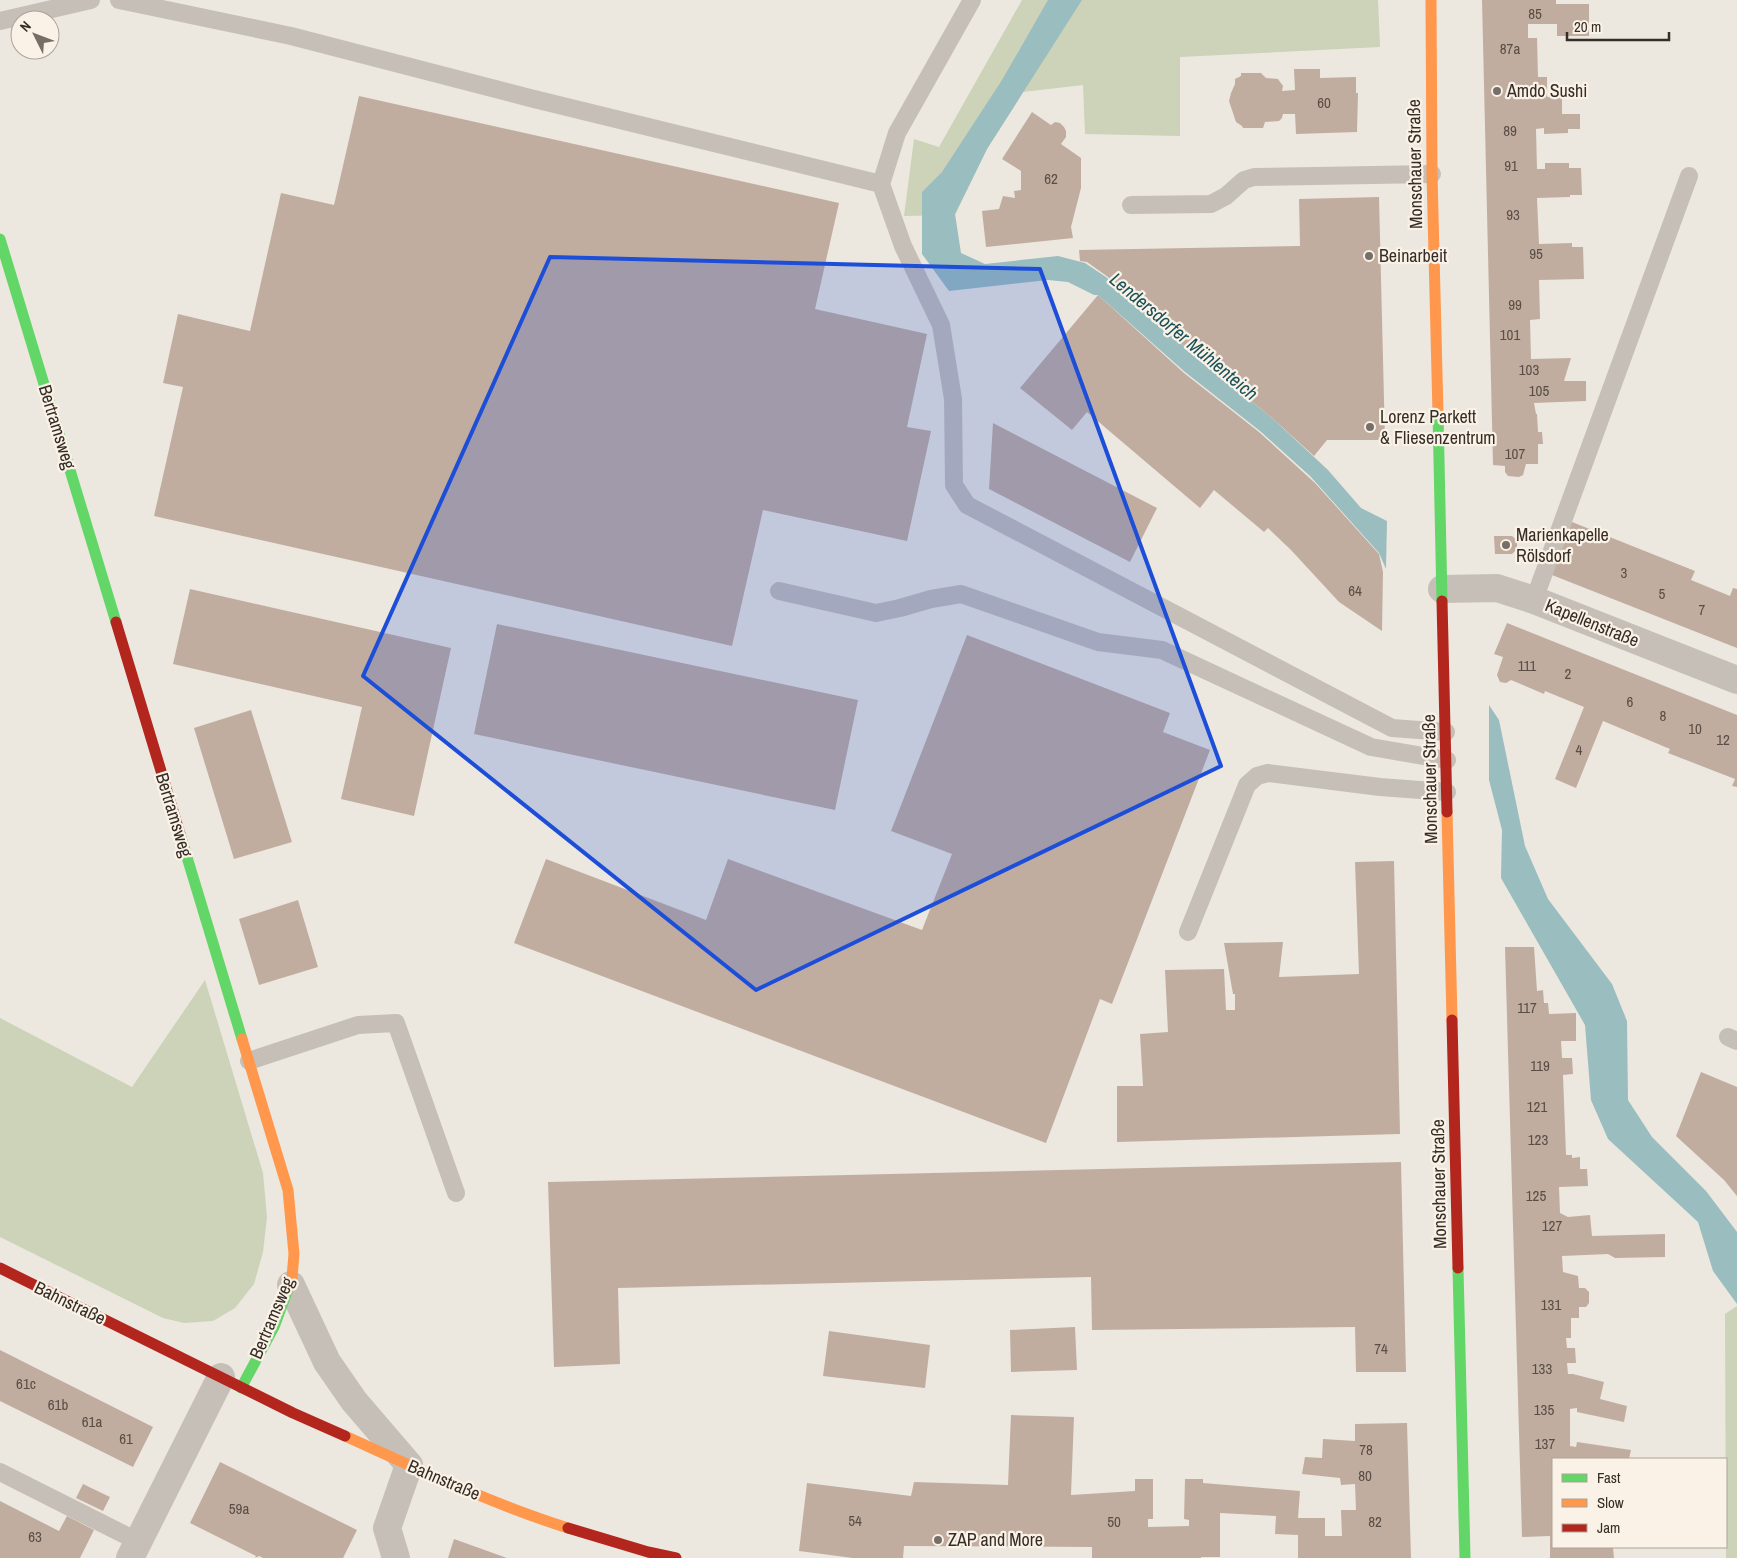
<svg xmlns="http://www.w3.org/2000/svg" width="1737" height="1558" font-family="'Archivo Narrow',sans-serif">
  <rect width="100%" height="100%" fill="#ece8df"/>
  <path fill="#ccd3b8" d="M1022 0H1378L1380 47 1180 57V136L1085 134 1083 85 1023 92 987 149 955 215 904 216 914 139 939 147Z
    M205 980 263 1173 267 1217 263 1252 254 1284 235 1308 213 1321 184 1323 163 1318 0 1237V1018L132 1087Z
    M1737 1306V1558H1726L1725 1314Z"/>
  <path fill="#9abdbf" d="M1048 0H1082L987 149 955 214 961 253 985 264 1058 256 1085 263 1106 277 1197 358 1271 417 1328 470 1361 508 1387 521 1386 569 1379 553 1310 476 1260 431 1185 372 1098 295H1094L1068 282 1048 280 949 291 922 254V192L942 172 1002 80Z
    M1489 705 1499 720 1525 846 1548 899 1612 984 1627 1021 1628 1100 1652 1137 1706 1191 1737 1232V1304L1713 1271 1698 1222 1608 1139 1591 1100 1585 1025 1501 878 1502 830 1489 780Z"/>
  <path fill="#c1ada0" d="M1482 0H1556V4H1589V36H1557V24H1528V38H1537L1538 77H1547V97L1562 96V114H1580V129H1568V133L1544 134V128L1536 129 1537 169H1545V163H1569V168H1581L1582 195H1570V197L1537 198 1539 244 1572 243V247H1583L1584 279 1539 280 1540 319 1530 320 1531 359 1571 358 1564 381H1586V401L1534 403 1536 414H1537L1538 432H1542L1543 444H1538V464H1526L1523 475 1519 477 1508 476 1505 472V466L1493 465Z
    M1294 69H1320V78L1356 77V93H1358L1357 132 1296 134 1295 114H1283L1282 118 1279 121 1265 122 1263 128H1243L1242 126 1236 122 1229 101 1231 93 1235 84V79L1241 76V73H1261L1266 78 1278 79 1283 86 1282 91 1295 90Z
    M359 96 839 203 815 309 927 334 907 427 931 431 907 541 763 510 732 646 154 516 183 387 163 383 178 314 250 331 281 193 334 205Z
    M1032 112 1051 125 1055 122 1060 123 1064 127 1066 131V137L1061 144 1081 158V188L1071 227 1073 238 986 247 982 211 999 209 1003 196 1015 198 1014 191 1021 190V171L1002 159Z
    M1379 197 1385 440H1327L1314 456 1271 417 1196 357 1108 277 1087 262 1080 261 1079 250 1300 246 1299 199Z
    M1098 295 1184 373 1259 432 1315 483 1379 554 1383 572 1382 631 1339 602 1291 550 1268 528 1264 532 1214 490 1200 508 1087 412 1072 430 1020 388Z
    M993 423 1157 508 1130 562 989 489Z
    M1572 522 1695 571 1691 580 1730 596 1733 588 1737 589V648L1552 575Z
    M1494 536H1512L1517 540V549L1512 554H1495Z
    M190 589 451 648 414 816 341 799 362 707 173 664Z
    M1507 623 1737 715V787L1732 786 1735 779 1668 753 1670 749 1603 721 1576 788 1555 779 1584 707 1545 691 1544 694 1511 680 1506 683 1500 682 1497 675 1503 657 1494 654Z
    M497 624 858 700 835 810 474 734Z
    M967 635 1170 713 1163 732 1210 750 1112 1004 1100 999 1046 1143 514 943 546 859 706 920 728 859 922 930 952 854 891 831Z
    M251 710 292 842 234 859 194 728Z
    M1394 861 1400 1134 1117 1142V1086H1143L1140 1034 1168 1032 1165 970 1224 969 1226 1010H1235V994H1233L1224 943 1283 942 1279 977 1359 974 1355 862Z
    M298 900 318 967 259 985 239 919Z
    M1505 947H1534L1537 991 1543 990 1544 1003H1548L1549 1014 1576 1013V1041H1561L1562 1058H1572L1573 1074 1563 1075 1566 1155H1572V1158L1580 1157V1169H1587L1588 1186 1559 1187 1560 1213 1568 1217 1590 1215 1592 1236 1665 1234V1257L1615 1258 1608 1254 1562 1256 1563 1272 1578 1276 1579 1288H1585L1589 1292V1303L1586 1307H1579V1318H1571V1338H1566L1567 1348H1575L1576 1363H1567L1568 1374H1573L1604 1382 1600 1399 1627 1406 1624 1422 1577 1412V1408L1570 1409V1446L1576 1447 1577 1442 1631 1450 1629 1459H1553V1547L1613 1548 1614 1558H1550V1536L1522 1537Z
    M1701 1072 1737 1087V1196L1724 1180 1676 1136Z
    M1401 1162 1406 1372H1356L1355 1327 1092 1330 1091 1277 618 1288 620 1364 554 1367 548 1182Z
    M1075 1327 1077 1370 1011 1372 1010 1330Z
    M829 1331 930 1345 925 1388 823 1376Z
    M0 1350 153 1427 133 1467 0 1401Z
    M1011 1415 1074 1417 1071 1495 1135 1491V1479H1153V1519H1148V1527L1189 1526V1520L1184 1519 1185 1479H1203V1483L1300 1491 1298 1518H1325V1536H1342L1341 1510H1356L1355 1484 1341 1485 1340 1478 1302 1474 1305 1457 1322 1458 1323 1439 1355 1441V1424L1407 1423 1411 1558H1298V1535L1275 1534 1276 1516 1220 1513V1557H1201V1558H1092V1547L904 1546 903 1558H853L799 1551 807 1483 911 1496 914 1482 1008 1485Z
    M220 1462 357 1530 343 1558H263L259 1556 255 1558 256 1556 190 1523Z
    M83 1484 110 1497 103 1511 76 1498Z
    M0 1501 59 1531 67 1516 94 1530 80 1558H0Z
    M454 1539 507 1558H448Z"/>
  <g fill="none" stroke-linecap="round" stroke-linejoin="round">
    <path stroke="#c6bfb8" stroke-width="18" d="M119 0 291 36 530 98 881 184
      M972 0 897 133 881 184 903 246 941 325 953 399 954 485 967 505 1392 728 1446 732
      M0 21 91 0
      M1131 205 1211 204 1226 196 1244 180 1254 177 1432 174
      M779 591 876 613 900 608 931 599 961 594 1098 642 1162 650 1371 747 1447 760
      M1534 600 1689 176
      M1188 932 1247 785 1257 776 1268 773 1380 787 1447 792
      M1728 1037 1737 1041
      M249 1061 358 1025 396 1023 456 1193
      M0 1472 139 1542"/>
    <path stroke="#c6bfb8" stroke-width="28" d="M1442 589 1497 588 1534 600 1737 680
      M291 1285 327 1362 354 1401 409 1465 387 1528 396 1558
      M130 1558 221 1377"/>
    <path stroke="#63d668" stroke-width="11" d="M0 239 116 622
      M1438 413 1442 601
      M180 834 242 1039
      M1458 1268 1465 1558
      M241 1388 274 1327 288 1289"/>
    <path stroke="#ff974d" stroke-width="11" d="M1431 0 1432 174 1438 413
      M1447 812 1452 1020
      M242 1039 288 1190 294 1254 292 1278 288 1289
      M345 1436C418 1469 492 1504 568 1528"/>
    <path stroke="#b3261e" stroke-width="11" d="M1442 601 1447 812
      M116 622 180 834
      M1452 1020 1458 1268
      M0 1268 293 1413 345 1436
      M568 1528 648 1552 676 1558"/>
  </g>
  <path fill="#1d4ed8" fill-opacity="0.2" stroke="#1d4ed8" stroke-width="4" stroke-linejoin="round" d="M550 257 1040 269 1221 766 756 990 363 676Z"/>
  <g fill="#766e67" stroke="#faf2e6" stroke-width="2">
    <circle cx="1497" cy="91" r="5"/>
    <circle cx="1369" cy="256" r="5"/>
    <circle cx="1370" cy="427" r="5"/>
    <circle cx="1506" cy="545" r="5"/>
    <circle cx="938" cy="1540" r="5"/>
  </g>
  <g text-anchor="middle" stroke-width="4.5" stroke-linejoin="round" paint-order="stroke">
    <g font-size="15" fill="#594d45">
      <text x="1535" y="19">85</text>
      <text x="1510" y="54">87a</text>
      <text x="1324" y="108">60</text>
      <text x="1510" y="136">89</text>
      <text x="1511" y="171">91</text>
      <text x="1051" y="184">62</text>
      <text x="1513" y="220">93</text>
      <text x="1536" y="259">95</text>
      <text x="1515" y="310">99</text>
      <text x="1510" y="340">101</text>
      <text x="1529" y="375">103</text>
      <text x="1539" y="396">105</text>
      <text x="1515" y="459">107</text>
      <text x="1624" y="578">3</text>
      <text x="1355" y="596">64</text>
      <text x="1662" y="599">5</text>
      <text x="1702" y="615">7</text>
      <text x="1527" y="671">111</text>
      <text x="1568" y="679">2</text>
      <text x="1630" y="707">6</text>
      <text x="1663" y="721">8</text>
      <text x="1695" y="734">10</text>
      <text x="1723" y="745">12</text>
      <text x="1579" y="755">4</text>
      <text x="1527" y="1013">117</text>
      <text x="1540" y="1071">119</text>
      <text x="1537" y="1112">121</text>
      <text x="1538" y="1145">123</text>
      <text x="1536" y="1201">125</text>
      <text x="1552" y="1231">127</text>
      <text x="1551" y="1310">131</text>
      <text x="1381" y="1354">74</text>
      <text x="1542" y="1374">133</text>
      <text x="26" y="1389">61c</text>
      <text x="58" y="1410">61b</text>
      <text x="1544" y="1415">135</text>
      <text x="92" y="1427">61a</text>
      <text x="126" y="1444">61</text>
      <text x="1545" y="1449">137</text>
      <text x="1366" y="1455">78</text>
      <text x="1365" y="1481">80</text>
      <text x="239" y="1514">59a</text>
      <text x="855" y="1526">54</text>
      <text x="1114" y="1527">50</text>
      <text x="1375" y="1527">82</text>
      <text x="35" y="1542">63</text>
    </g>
    <g font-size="18" fill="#362d27" stroke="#faf2e6" text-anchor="start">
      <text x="1507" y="97">Amdo Sushi</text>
      <text x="1379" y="262">Beinarbeit</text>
      <text x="1380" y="423">Lorenz Parkett<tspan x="1380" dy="21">&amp; Fliesenzentrum</tspan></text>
      <text x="1516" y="541">Marienkapelle<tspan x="1516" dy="21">Rölsdorf</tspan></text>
      <text x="948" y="1546">ZAP and More</text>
    </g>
    <g font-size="18" fill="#362d27" stroke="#faf2e6">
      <text transform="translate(1415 164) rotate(-91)" y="6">Monschauer Straße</text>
      <text transform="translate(57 427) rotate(73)" y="6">Bertramsweg</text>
      <text transform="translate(1592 623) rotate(22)" y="6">Kapellenstraße</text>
      <text transform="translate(1430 779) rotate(-91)" y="6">Monschauer Straße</text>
      <text transform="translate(174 815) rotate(73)" y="6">Bertramsweg</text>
      <text transform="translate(1439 1184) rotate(-91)" y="6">Monschauer Straße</text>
      <text transform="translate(70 1303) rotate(26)" y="6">Bahnstraße</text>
      <text transform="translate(272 1318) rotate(-67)" y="6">Bertramsweg</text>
      <text transform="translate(444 1480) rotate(23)" y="6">Bahnstraße</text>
    </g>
    <g font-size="19" font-style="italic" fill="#1a5159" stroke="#faf2e6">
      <text transform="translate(1184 336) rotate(40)" y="7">Lendersdorfer Mühlenteich</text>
    </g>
  </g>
  <rect x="1552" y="1458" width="175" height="90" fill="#faf2e6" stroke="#aca39a"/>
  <rect x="1562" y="1474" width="25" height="8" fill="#63d668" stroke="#aca39a"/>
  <text x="1597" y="1483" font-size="15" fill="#362d27">Fast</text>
  <rect x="1562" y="1499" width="25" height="8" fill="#ff974d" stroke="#aca39a"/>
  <text x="1597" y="1508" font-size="15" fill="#362d27">Slow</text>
  <rect x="1562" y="1524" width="25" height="8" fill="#b3261e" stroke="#aca39a"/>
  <text x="1597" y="1533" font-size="15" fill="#362d27">Jam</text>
  <g transform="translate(35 35) rotate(312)"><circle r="24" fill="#faf2e6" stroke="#aca39a"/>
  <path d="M0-4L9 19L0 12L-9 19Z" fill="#766e67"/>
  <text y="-8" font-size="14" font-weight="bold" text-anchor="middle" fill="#362d27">N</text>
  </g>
  <path d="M1567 32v8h102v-8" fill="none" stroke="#362d27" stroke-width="2.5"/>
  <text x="1574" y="32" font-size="15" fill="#362d27" stroke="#faf2e6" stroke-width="4" paint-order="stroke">20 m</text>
</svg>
